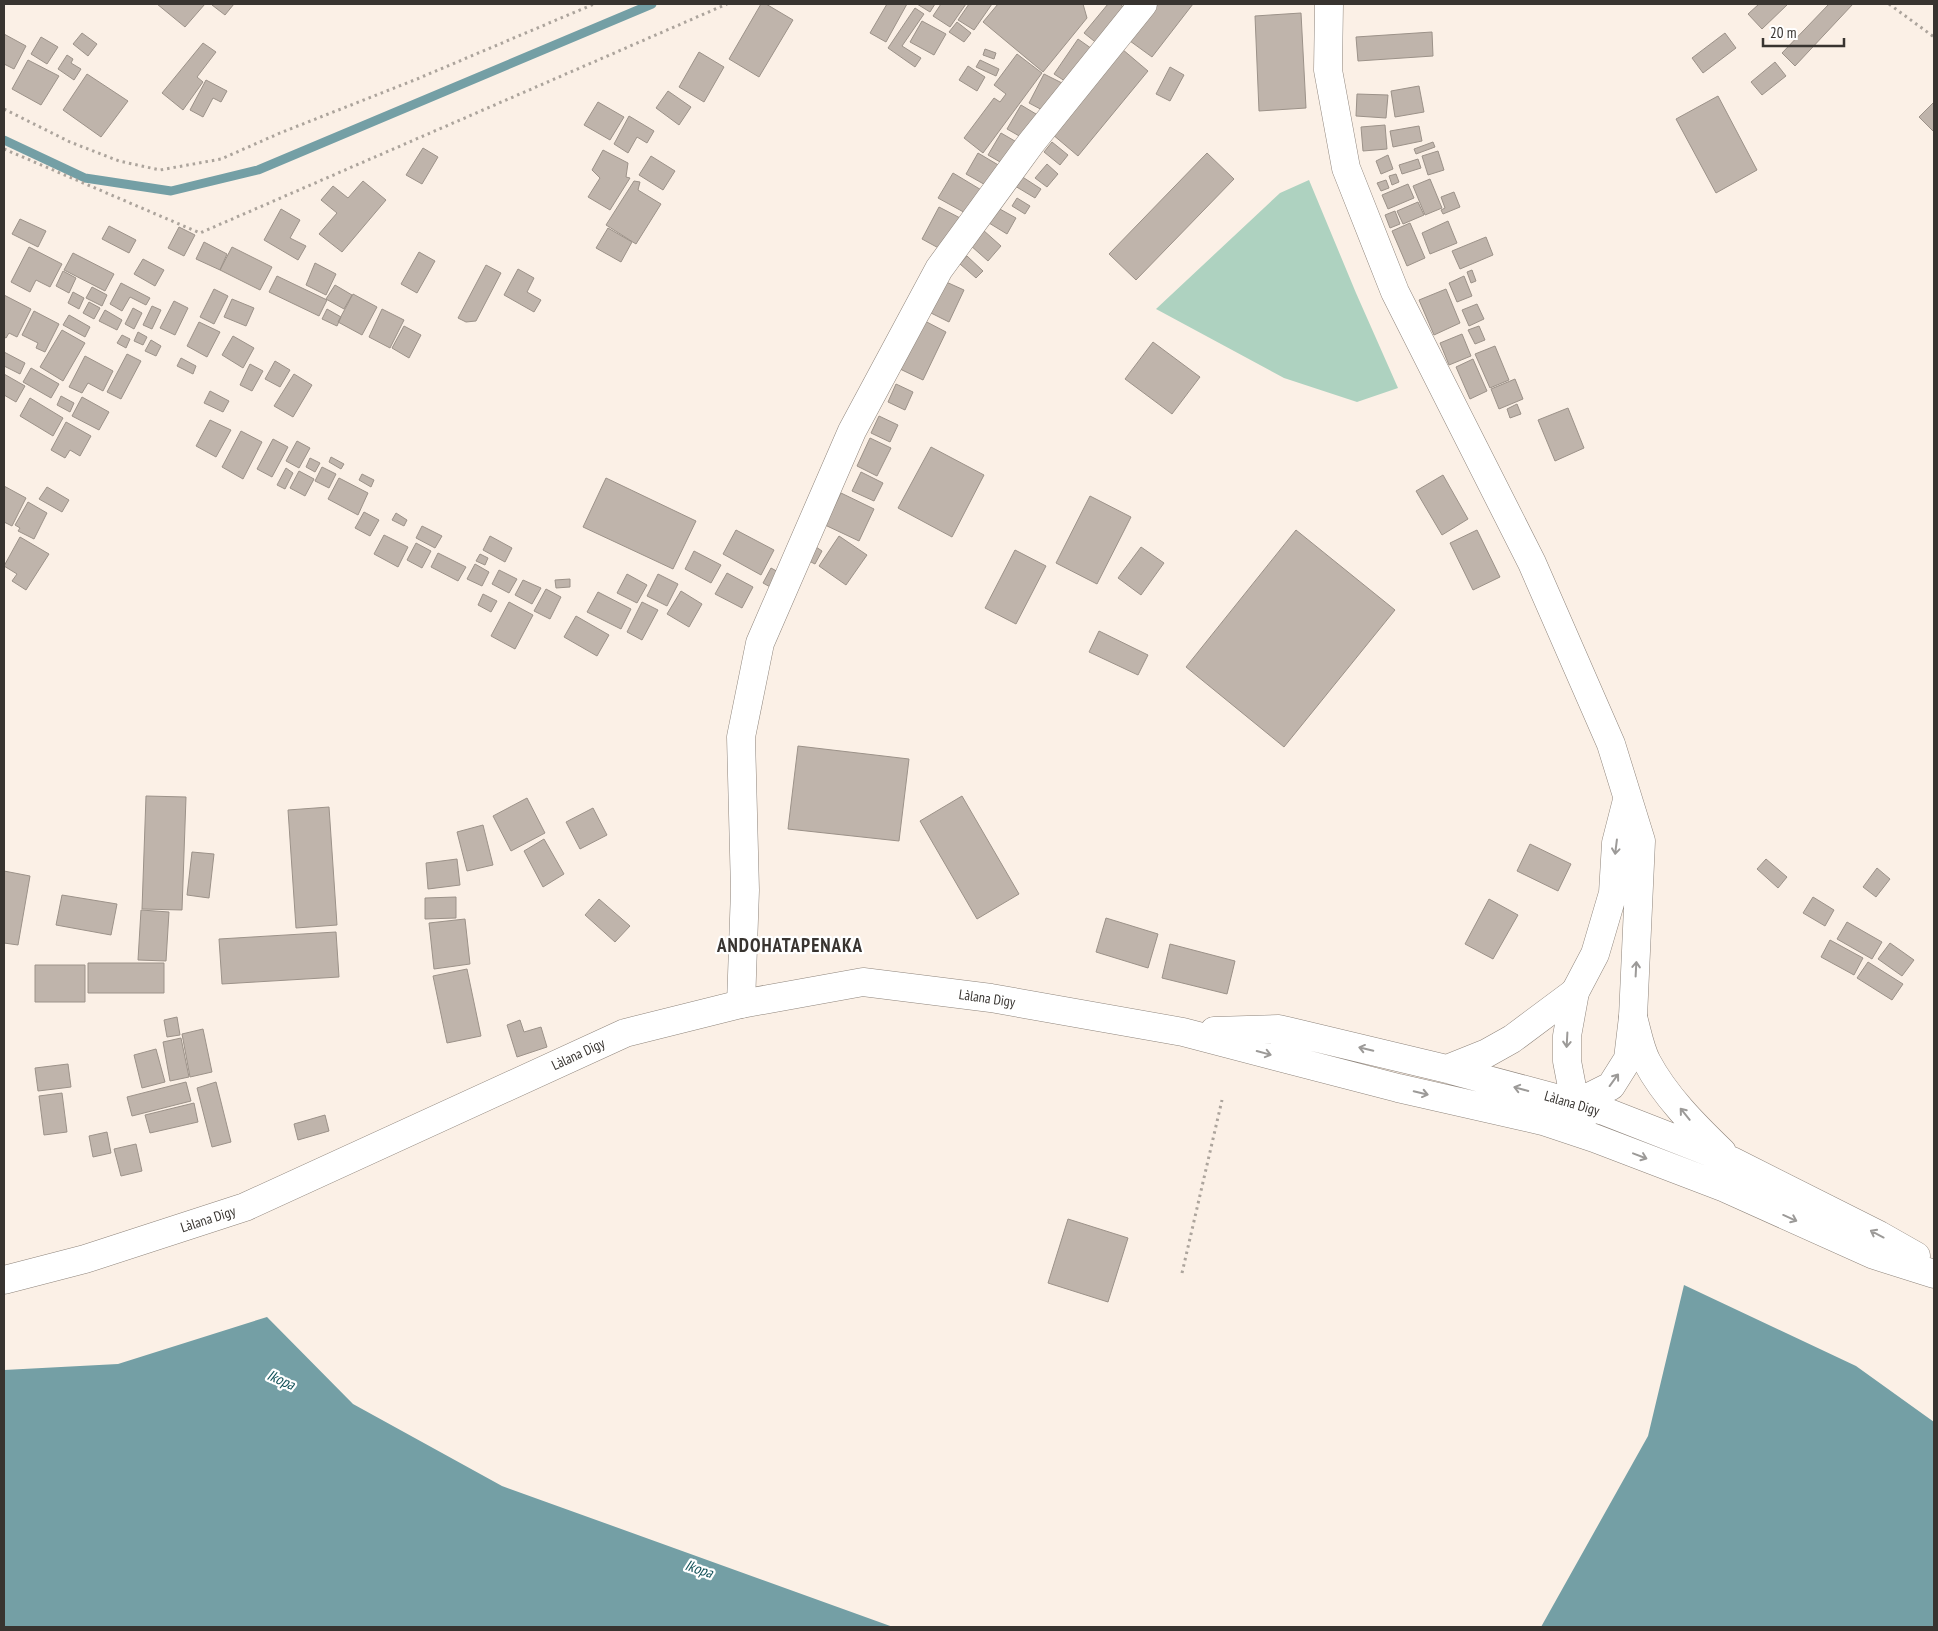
<svg xmlns="http://www.w3.org/2000/svg" width="1938" height="1631" font-family="'PT Sans Narrow',sans-serif">
  <rect width="100%" height="100%" fill="#fbf0e6"/>
  <path fill="#aed2c0" d="M1309 180 1356 293 1398 388 1357 402 1284 378 1156 309 1280 193Z"/>
  <path fill="#749fa5" d="M1684 1285 1856 1366 1934 1422V1627H1541L1648 1436Z
    M267 1317 353 1404 502 1486 893 1627H4V1370L118 1364Z"/>
  <g fill="none" stroke-linecap="round" stroke-linejoin="round">
    <path stroke="#749fa5" stroke-width="9" d="M4 140 85 178 171 191 258 170 652 4"/>
  </g>
  <path fill="#bfb4ab" stroke="#9c9289" d="M157 4H205L185 27Z
    M213 4H234L225 15 212 5Z
    M761 4H766L793 20 759 77 729 59Z
    M887 4H907L886 42 870 33Z
    M917 4H935L930 12Z
    M941 4H966L950 27 933 16Z
    M969 4H992L974 30 958 20Z
    M998 4H1083L1087 18 1043 72 983 22Z
    M1108 4H1120L1128 11 1099 45 1084 33Z
    M1157 4H1193L1152 57 1130 41Z
    M1759 4H1788L1762 29 1748 14Z
    M1829 4H1853L1795 66 1782 53Z
    M915 8 924 14 902 46 921 58 915 67 888 48Z
    M1301 13 1306 108 1259 111 1255 16Z
    M922 21 946 34 934 55 910 42Z
    M957 22 971 33 964 42 949 32Z
    M1432 32 1433 56 1358 61 1356 37Z
    M82 33 97 44 88 56 73 44Z
    M1725 33 1736 48 1703 73 1692 58Z
    M4 34 26 46 14 69 4 64Z
    M41 37 58 47 47 64 31 54Z
    M1078 39 1095 51 1071 85 1054 74Z
    M203 43 216 52 197 77 203 82 183 110 162 93Z
    M985 49 996 53 994 59 983 55Z
    M1122 49 1148 71 1078 156 1052 134Z
    M699 52 724 67 704 102 679 87Z
    M1017 54 1042 73 983 153 964 138 994 98 1000 102 1006 94 994 85Z
    M67 55 73 59 71 63 81 69 74 80 58 69Z
    M28 60 59 76 41 105 12 89Z
    M980 60 999 69 996 76 976 67Z
    M1775 62 1786 76 1762 95 1751 82Z
    M968 66 985 77 977 91 959 80Z
    M1170 67 1184 75 1170 101 1156 94Z
    M87 74 128 101 101 137 63 110Z
    M1044 74 1062 83 1046 112 1029 103Z
    M206 80 227 91 221 102 213 98 203 117 190 110Z
    M1419 86 1424 112 1395 117 1391 91Z
    M668 91 691 107 679 125 656 108Z
    M1357 94 1388 95 1386 118 1356 116Z
    M1718 96 1757 170 1716 193 1676 119Z
    M598 102 624 117 610 140 584 125Z
    M1934 102V132L1919 117Z
    M1021 105 1041 117 1028 141 1007 129Z
    M629 116 654 131 647 143 637 137 628 153 614 144Z
    M1385 125 1387 149 1363 151 1361 127Z
    M1419 126 1422 141 1393 147 1390 131Z
    M1001 133 1020 144 1007 166 988 155Z
    M1052 142 1068 155 1060 165 1044 152Z
    M1433 142 1435 147 1416 154 1414 149Z
    M423 148 438 157 422 184 406 175Z
    M603 150 628 163 626 177 630 178 610 210 588 197 600 178 592 170Z
    M1438 151 1444 170 1428 175 1422 156Z
    M978 153 1000 166 989 187 966 174Z
    M1207 153 1234 179 1136 280 1109 254Z
    M1388 155 1393 169 1381 174 1376 161Z
    M651 156 675 171 663 190 639 175Z
    M1418 159 1421 168 1402 174 1399 165Z
    M1047 164 1058 174 1047 187 1035 178Z
    M953 173 983 191 969 215 938 198Z
    M1396 174 1399 182 1392 185 1389 176Z
    M1021 176 1041 189 1035 198 1015 186Z
    M1430 179 1442 208 1425 215 1413 186Z
    M1386 180 1389 188 1381 191 1377 183Z
    M363 181 386 200 342 252 319 234 337 213 321 200 333 186 348 198Z
    M634 181 640 182 638 190 661 204 636 244 606 225Z
    M1408 184 1414 198 1388 209 1382 195Z
    M1454 192 1460 207 1443 214 1441 210 1445 208 1441 197Z
    M1017 198 1030 206 1025 214 1012 206Z
    M1418 202 1424 215 1403 224 1397 211Z
    M939 207 962 219 944 251 922 239Z
    M998 208 1016 218 1007 234 989 223Z
    M281 209 300 220 290 238 306 246 298 260 264 240Z
    M1395 211 1400 224 1390 228 1385 215Z
    M20 219 46 231 38 247 12 234Z
    M1448 221 1457 243 1430 254 1422 233Z
    M1410 223 1425 258 1407 266 1392 231Z
    M109 226 136 240 129 253 102 239Z
    M179 227 195 235 184 256 168 248Z
    M608 228 632 242 621 262 596 248Z
    M983 230 1001 246 988 261 970 245Z
    M1486 237 1493 255 1460 269 1452 251Z
    M204 242 227 254 220 270 196 259Z
    M29 247 62 264 50 287 36 280 30 292 11 282Z
    M232 247 272 267 260 290 220 270Z
    M419 252 435 261 417 293 401 284Z
    M73 253 114 274 105 291 64 270Z
    M967 256 983 271 976 278 960 264Z
    M143 259 164 270 155 286 134 274Z
    M315 263 336 274 326 295 306 285Z
    M486 265 501 273 476 321 466 322 458 318Z
    M518 269 534 278 527 292 541 300 534 312 504 295Z
    M1472 270 1476 281 1471 283 1467 272Z
    M63 271 76 278 69 293 56 286Z
    M277 276 327 300 319 316 269 292Z
    M1464 276 1472 296 1457 302 1449 283Z
    M944 281 964 290 949 322 929 312Z
    M121 283 150 298 146 305 130 297 122 311 110 304Z
    M335 285 352 295 344 309 326 299Z
    M92 287 107 295 102 306 86 298Z
    M214 289 228 296 214 324 200 317Z
    M1446 289 1460 323 1434 335 1419 300Z
    M73 292 84 298 79 309 68 303Z
    M353 294 377 307 362 335 338 322Z
    M4 295 31 309 17 337 9 333 6 338 4 337Z
    M232 299 254 308 246 326 224 317Z
    M174 301 188 308 175 335 160 328Z
    M89 302 100 308 94 319 83 313Z
    M1477 304 1484 319 1469 326 1462 310Z
    M152 306 161 310 152 329 143 325Z
    M133 308 142 313 134 329 125 324Z
    M327 309 341 317 337 326 322 319Z
    M382 309 404 320 390 348 369 337Z
    M105 310 122 320 117 330 99 321Z
    M34 311 59 324 45 352 36 348 38 343 22 335Z
    M69 315 90 327 85 337 63 325Z
    M923 320 946 332 923 380 900 369Z
    M199 322 220 332 207 357 187 346Z
    M404 326 421 335 409 358 392 348Z
    M1479 326 1485 340 1475 344 1468 330Z
    M62 330 85 343 63 381 40 367Z
    M138 332 147 337 143 345 134 341Z
    M1462 334 1471 356 1449 365 1440 343Z
    M122 335 130 339 126 348 117 343Z
    M233 336 254 348 243 368 222 355Z
    M151 340 161 346 156 356 145 351Z
    M1153 342 1200 377 1172 414 1125 379Z
    M1495 346 1509 380 1490 388 1475 354Z
    M4 352 25 363 20 374 4 366Z
    M127 354 141 361 121 399 107 392Z
    M85 356 113 371 103 391 88 383 82 393 69 387Z
    M181 358 196 366 193 374 177 366Z
    M1473 359 1487 391 1470 399 1456 367Z
    M275 361 290 370 280 387 265 379Z
    M250 364 263 371 252 391 240 385Z
    M31 368 59 384 51 398 23 382Z
    M4 374 25 386 16 402 4 395Z
    M294 374 312 385 293 417 274 406Z
    M1515 379 1523 399 1499 409 1491 389Z
    M896 384 913 392 905 410 888 402Z
    M210 391 229 401 223 412 204 403Z
    M61 396 74 403 70 412 57 405Z
    M82 397 109 412 99 430 72 416Z
    M30 398 63 418 53 436 20 416Z
    M1517 404 1521 414 1510 418 1507 409Z
    M1568 408 1584 448 1555 461 1538 420Z
    M879 416 898 425 890 442 871 433Z
    M210 420 231 430 216 457 196 446Z
    M66 422 91 436 80 456 70 450 65 458 51 450Z
    M241 431 262 442 243 479 222 467Z
    M870 438 891 448 877 476 857 466Z
    M273 439 288 447 272 477 257 469Z
    M297 441 310 448 299 468 286 461Z
    M931 447 984 475 952 537 898 508Z
    M331 457 344 464 341 469 329 462Z
    M310 458 320 463 315 472 306 467Z
    M322 467 336 474 329 488 315 481Z
    M286 468 293 473 285 489 277 485Z
    M299 471 314 479 305 496 290 488Z
    M861 472 883 483 874 501 852 491Z
    M362 474 374 480 371 487 359 480Z
    M1443 475 1468 519 1442 535 1416 491Z
    M339 478 368 493 358 515 328 499Z
    M606 478 696 521 673 569 583 527Z
    M4 486 26 498 12 526 4 522Z
    M47 487 69 500 62 512 39 499Z
    M841 493 874 509 859 541 825 525Z
    M1090 496 1131 517 1097 584 1056 563Z
    M28 502 47 513 34 539 18 531 20 528 15 525Z
    M364 512 379 520 370 536 355 528Z
    M396 513 407 520 404 526 392 520Z
    M422 526 442 536 435 548 416 538Z
    M736 530 774 550 761 575 723 554Z
    M1296 530 1395 610 1284 747 1186 667Z
    M1477 530 1500 577 1473 590 1450 543Z
    M384 535 408 547 398 567 374 554Z
    M490 536 512 548 505 562 483 550Z
    M839 536 867 555 846 585 819 566Z
    M20 537 49 554 26 590 12 581 17 574 4 566Z
    M416 543 431 551 422 568 407 560Z
    M816 547 822 551 815 564 809 561Z
    M1141 547 1164 563 1141 595 1118 578Z
    M1015 550 1046 566 1016 624 985 608Z
    M694 551 721 565 711 583 685 569Z
    M438 553 466 567 458 581 431 567Z
    M480 554 488 558 485 565 476 561Z
    M475 564 489 572 482 586 467 579Z
    M771 568 791 579 783 594 763 583Z
    M499 570 517 579 509 593 492 584Z
    M727 573 753 587 742 608 715 594Z
    M627 574 647 585 637 603 617 593Z
    M658 574 678 584 667 606 647 596Z
    M570 579V587L556 588 555 580Z
    M523 580 541 588 532 604 515 595Z
    M546 589 561 597 550 619 534 611Z
    M681 591 702 604 689 627 667 614Z
    M598 592 631 609 621 629 587 612Z
    M483 594 497 601 491 612 478 605Z
    M509 602 533 615 515 649 491 636Z
    M642 602 658 610 642 640 627 632Z
    M576 616 609 635 597 656 564 637Z
    M1099 631 1148 655 1138 675 1089 652Z
    M798 746 909 759 899 841 788 829Z
    M146 796 186 797 182 910 142 909Z
    M962 796 1019 894 977 919 920 821Z
    M527 798 545 833 511 851 493 816Z
    M329 807 337 925 296 928 288 810Z
    M593 808 607 835 580 849 566 822Z
    M483 825 493 865 467 871 457 832Z
    M544 839 564 874 543 887 524 851Z
    M1530 844 1571 864 1558 891 1517 871Z
    M192 852 214 854 209 898 187 895Z
    M457 859 460 885 428 889 426 863Z
    M1766 859 1787 877 1778 888 1757 869Z
    M1877 868 1890 879 1876 897 1863 887Z
    M4 871 30 876 18 945 4 943Z
    M62 895 117 904 111 935 56 925Z
    M456 897V918L425 919V898Z
    M1813 897 1834 910 1825 926 1803 913Z
    M599 899 630 926 615 942 585 915Z
    M1489 899 1518 915 1493 959 1465 944Z
    M141 910 169 912 166 961 138 960Z
    M1106 918 1158 934 1148 968 1096 952Z
    M465 919 470 964 434 969 429 923Z
    M1847 922 1882 942 1872 959 1837 939Z
    M336 932 339 977 222 984 219 939Z
    M1830 940 1863 958 1854 975 1821 957Z
    M1890 943 1914 960 1902 976 1878 959Z
    M1170 944 1235 961 1227 994 1162 978Z
    M1868 962 1903 984 1892 1000 1857 978Z
    M88 963H164V993H88Z
    M35 965H85V1002H35Z
    M467 969 481 1036 447 1043 433 976Z
    M177 1017 180 1035 167 1037 164 1020Z
    M520 1020 524 1032 541 1027 547 1047 517 1057 507 1025Z
    M203 1029 212 1072 190 1077 182 1034Z
    M181 1038 189 1077 170 1081 163 1042Z
    M156 1049 165 1082 142 1088 134 1055Z
    M68 1064 71 1087 38 1091 35 1068Z
    M186 1082 191 1101 132 1116 127 1097Z
    M216 1082 231 1142 212 1147 197 1088Z
    M62 1093 67 1132 44 1135 39 1096Z
    M194 1103 198 1122 150 1133 145 1115Z
    M325 1115 329 1131 298 1140 294 1124Z
    M107 1132 111 1153 93 1157 89 1136Z
    M136 1144 142 1171 121 1176 114 1149Z
    M1068 1219 1128 1238 1108 1302 1048 1283Z"/>
  <g fill="none" stroke-linecap="round" stroke-linejoin="round">
    <defs>
      <path id="street" d="M741 1004 745 890 741 737 760 643 852 431 939 269 1031 143 1143 4"/>
      <path id="secondary" d="M1329 4 1328 70 1346 168 1395 292 1532 563 1611 744 1641 841 1633 1017 1628 1059 1611 1086 1561 1111
        M1583 1118 1575 1103 1567 1061V1036L1575 992 1595 954 1613 893 1616 843 1627 800"/>
      <path id="primary" d="M1633 1017C1637 1031 1640 1049 1647 1062 1665 1096 1694 1125 1722 1152
        M1214 1031 1279 1029 1447 1069 1604 1111 1732 1161 1879 1235 1916 1256
        M1447 1069 1487 1053 1512 1039 1575 992
        M4 1280 85 1259 245 1207 625 1033 741 1004 863 982 991 998 1183 1032 1398 1088 1543 1121 1594 1138 1725 1188 1874 1255 1934 1274"/>
    </defs>
    <use href="#street" stroke="#8e847b" stroke-width="29"/>
    <use href="#secondary" stroke="#8e847b" stroke-width="29"/>
    <use href="#primary" stroke="#8e847b" stroke-width="29"/>
    <path stroke="#aca49c" stroke-width="3" stroke-dasharray="2.5 4" stroke-linecap="butt" d="M1889 4 1934 37
      M4 109 70 142 119 161 160 170 221 159 280 133 417 79 594 4
      M4 149 200 233 727 4
      M1182 1273 1222 1100"/>
    <use href="#street" stroke="#fff" stroke-width="28"/>
    <use href="#secondary" stroke="#fff" stroke-width="28"/>
    <use href="#primary" stroke="#fff" stroke-width="28"/>
  </g>
  <defs><path id="oneway-shaft" d="M-6 0H5M1.5-3L5.5 0L1.5 3" fill="none" stroke-width="1.6" stroke-linecap="round" stroke-linejoin="round" transform="scale(1.25)"/></defs>
  <g stroke="#9c9a98">
    <use href="#oneway-shaft" transform="translate(1616 847) rotate(97)"/>
    <use href="#oneway-shaft" transform="translate(1636 969) rotate(-87)"/>
    <use href="#oneway-shaft" transform="translate(1567 1040) rotate(93)"/>
    <use href="#oneway-shaft" transform="translate(1366 1049) rotate(-167)"/>
    <use href="#oneway-shaft" transform="translate(1264 1053) rotate(15)"/>
    <use href="#oneway-shaft" transform="translate(1614 1080) rotate(-54)"/>
    <use href="#oneway-shaft" transform="translate(1521 1089) rotate(-165)"/>
    <use href="#oneway-shaft" transform="translate(1421 1093) rotate(13)"/>
    <use href="#oneway-shaft" transform="translate(1685 1114) rotate(-129)"/>
    <use href="#oneway-shaft" transform="translate(1640 1156) rotate(21)"/>
    <use href="#oneway-shaft" transform="translate(1790 1218) rotate(24)"/>
    <use href="#oneway-shaft" transform="translate(1877 1234) rotate(-152)"/>
  </g>
  <g text-anchor="middle" stroke-width="4.5" stroke-linejoin="round" paint-order="stroke">
    <g font-size="14" fill="#383430" stroke="#fff">
      <text transform="translate(987 998) rotate(8)" y="5">Làlana Digy</text>
      <text transform="translate(578 1054) rotate(-25)" y="5">Làlana Digy</text>
      <text transform="translate(1572 1103) rotate(16)" y="5">Làlana Digy</text>
      <text transform="translate(208 1219) rotate(-18)" y="5">Làlana Digy</text>
    </g>
    <g font-size="15" font-style="italic" fill="#125159" stroke="#fff">
      <text transform="translate(281 1380) rotate(24)" y="5">Ikopa</text>
      <text transform="translate(699 1569) rotate(19)" y="5">Ikopa</text>
    </g>
    <g font-size="19" font-weight="bold" letter-spacing="1" fill="#383430" stroke="#fff">
      <text x="790" y="952">ANDOHATAPENAKA</text>
    </g>
  </g>
  <rect width="1938" height="1631" fill="none" stroke="#383430" stroke-width="10"/>
  <path d="M1763 38v8h81v-8" fill="none" stroke="#383430" stroke-width="2.5"/>
  <text x="1770" y="38" font-size="15" fill="#383430" stroke="#ffffff" stroke-width="4" paint-order="stroke">20 m</text>
</svg>
